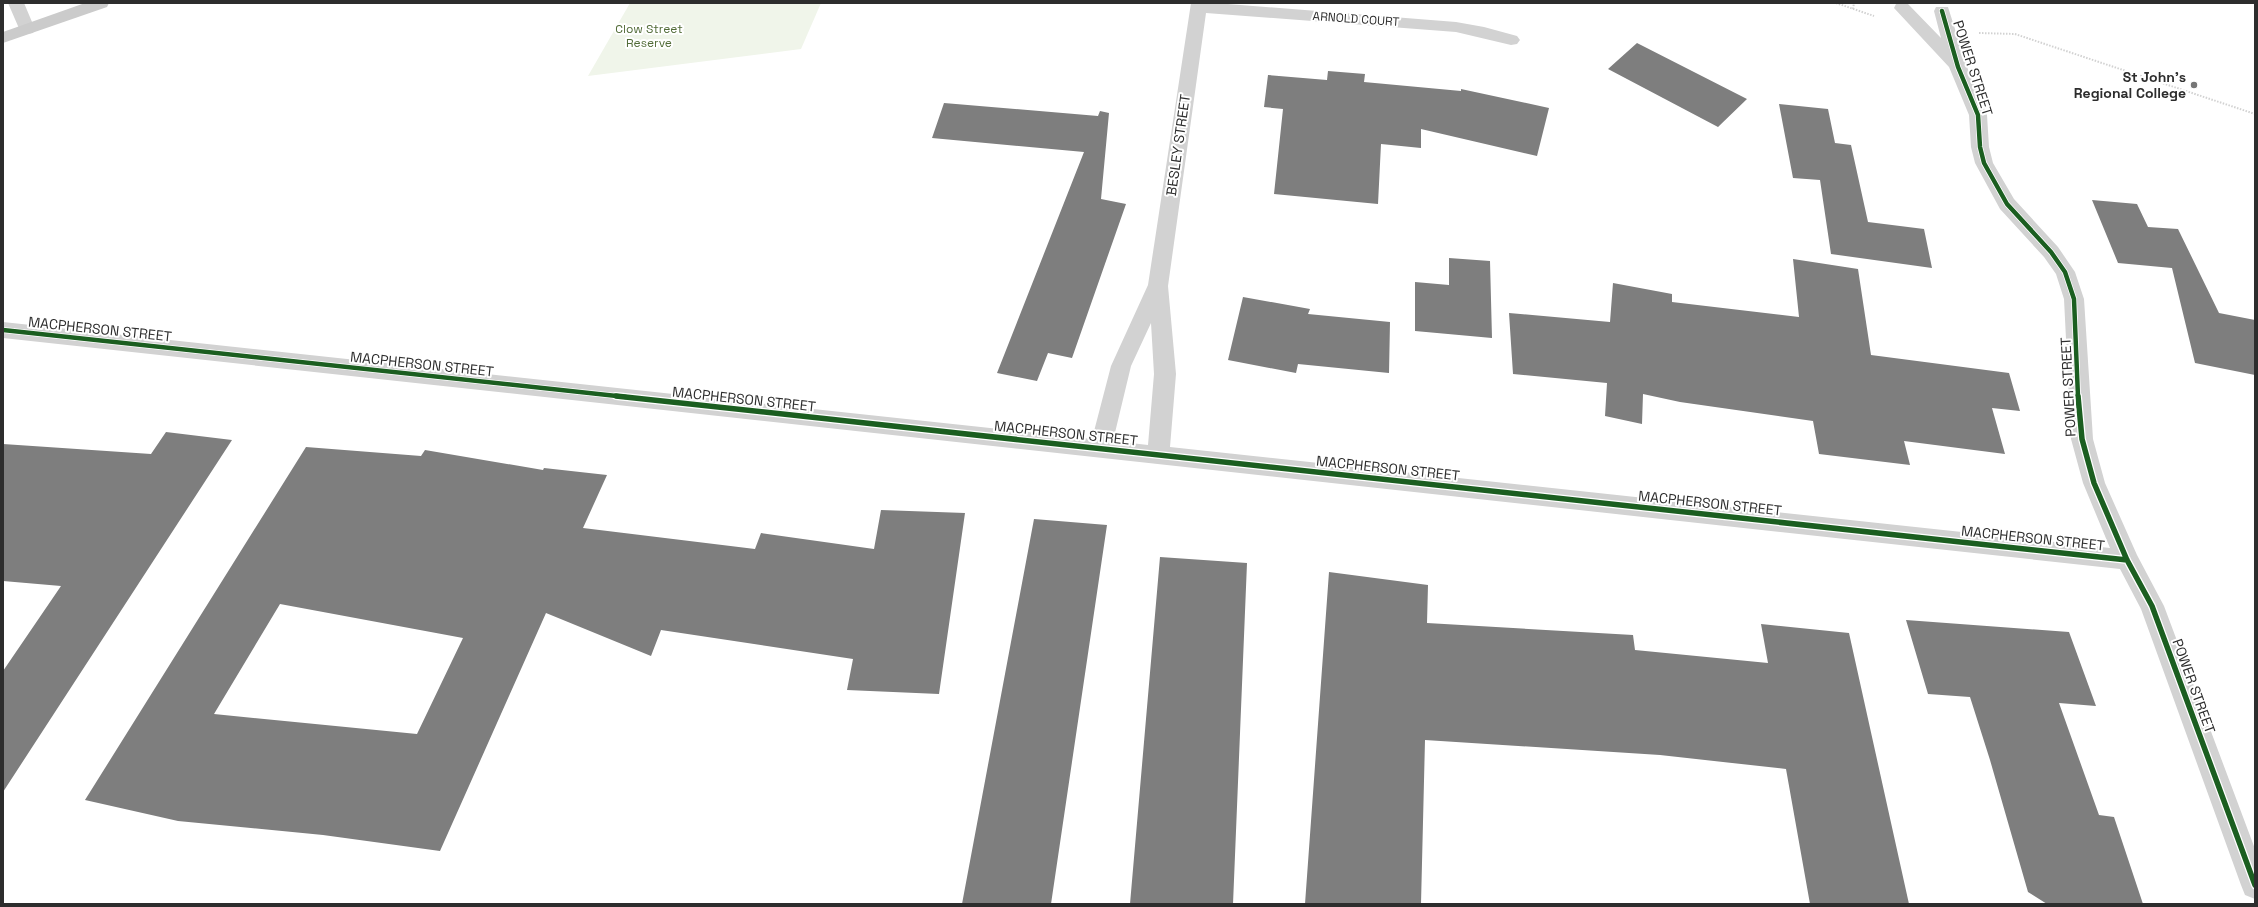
<svg xmlns="http://www.w3.org/2000/svg" width="2258" height="907" font-family="'Space Grotesk',sans-serif">
  <rect width="100%" height="100%" fill="#fff"/>
  <path fill="#f0f5ea" d="M630 3H821L801 49 588 76Z"/>
  <path fill="#7e7e7e" fill-rule="evenodd" d="M1637 43 1747 99 1718 127 1608 69Z
    M1328 71 1365 74 1364 82 1461 91V89L1549 108 1537 156 1421 129V148L1381 144 1378 204 1274 194 1283 109 1264 107 1268 75 1327 80Z
    M944 103 1098 116 1100 111 1109 113 1101 199 1126 204 1072 358 1048 353 1037 381 997 373 1084 152 932 138Z
    M1779 104 1828 109 1835 143 1851 145 1868 222 1924 229 1932 268 1831 254 1820 180 1793 178Z
    M2092 200 2137 204 2148 227 2178 229 2219 313 2255 320V375L2195 363 2172 268 2118 263Z
    M1449 258 1490 261 1492 338 1415 331V282L1449 285Z
    M1793 259 1858 269 1871 355 2009 373 2020 411 1992 408 2005 454 1904 441 1910 465 1819 454 1813 421 1680 402 1643 394 1642 424 1605 416 1607 383 1513 374 1509 313 1610 322 1613 283 1672 294V302L1799 317Z
    M1243 297 1310 309 1308 314 1390 322 1389 373 1298 364 1296 373 1228 360Z
    M166 432 232 440 3 792V671L61 586 3 581V444L151 454Z
    M306 447 421 456 425 450 543 470 544 468 607 475 583 528 755 549 761 533 874 549 881 510 965 513 939 694 847 690 853 659 661 630 651 656 546 613 440 851 323 835 178 821 85 800ZM280 604 463 638 417 734 214 714Z
    M1034 519 1107 525 1051 904H962Z
    M1160 557 1247 563 1233 904H1130Z
    M1329 572 1428 585 1427 623 1633 635 1635 650 1768 663 1761 624 1849 633 1909 904H1810L1786 769 1660 755 1425 740 1421 904H1305Z
    M1906 620 2069 632 2096 706 2059 703 2099 815 2114 817 2143 904H2047L2028 892 1990 760 1970 697 1928 694Z"/>
  <g fill="none" stroke-linecap="round" stroke-linejoin="round">
    <path stroke="#d2d2d2" stroke-width="2" stroke-dasharray="1.5 1.5" stroke-linecap="butt" d="M1836 3 1874 16
      M1853 9 1854 3
      M1979 33 2015 34 2255 114"/>
    <path fill="#d2d2d2" fill-rule="evenodd" d="M8 3H24L35 29 33 33 27 34 21 33Z
      M1191 3H1215L1456 22 1484 27 1517 36 1520 40 1517 44 1511 45 1456 32 1206 13 1168 286 1176 374 1170 447 2110 548 2083 483 2071 439 2064 299 2056 274 2044 257 2000 209 1975 163 1971 147 1969 115 1949 67 1894 8 1896 4H1908L1941 38 1934 11 1936 7H1948L1967 67 1987 115 1989 147 1993 163 2014 199 2058 247 2075 272 2084 299 2093 439 2105 483 2137 555 2164 606 2255 849V899L2245 895 2241 885 2141 609 2120 569 3 338V322L1092 439 1111 366 1148 285ZM1151 323 1154 374 1148 445 1113 441 1131 366Z"/>
    <path fill="#cbcbcb" fill-rule="evenodd" d="M85 3H109L107 7 3 43V32Z"/>
    <defs>
      <path id="cycleway-far1" d="M1942 11 1958 67 1978 115 1980 147 1984 163 2007 204 2051 252 2065 272 2074 299 2078 397
        M3 330 626 397"/>
      <path id="cycleway" d="M616 396 2127 560
        M2078 396 2082 439 2094 483 2127 560 2152 606 2255 885"/>
    </defs>
    <use href="#cycleway-far1" stroke="#fff" stroke-width="6"/>
    <use href="#cycleway" stroke="#fff" stroke-width="8"/>
    <use href="#cycleway-far1" stroke="#1b5e20" stroke-width="4.5"/>
    <use href="#cycleway" stroke="#1b5e20" stroke-width="5.5"/>
  </g>
  <circle fill="#767676" stroke="#fff" stroke-width="1.5" cx="2194" cy="85" r="4"/>
  <g text-anchor="middle" stroke-width="4" stroke-linejoin="round" paint-order="stroke">
    <g font-size="12" fill="#2d2d2d" stroke="#fff">
      <text transform="translate(1356 19) rotate(4)" y="4">ARNOLD COURT</text>
    </g>
    <g font-size="12" fill="#516b37" stroke="#fff">
      <text x="649" y="33">Clow Street<tspan x="649" dy="14">Reserve</tspan></text>
    </g>
    <g font-size="14" fill="#2d2d2d" stroke="#fff">
      <text transform="translate(1973 68) rotate(72)" y="5">POWER STREET</text>
      <text transform="translate(1178 145) rotate(-82)" y="5">BESLEY STREET</text>
      <text transform="translate(100 329) rotate(6)" y="5">MACPHERSON STREET</text>
      <text transform="translate(422 364) rotate(6)" y="5">MACPHERSON STREET</text>
      <text transform="translate(2068 387) rotate(-93)" y="5">POWER STREET</text>
      <text transform="translate(744 399) rotate(6)" y="5">MACPHERSON STREET</text>
      <text transform="translate(1066 433) rotate(6)" y="5">MACPHERSON STREET</text>
      <text transform="translate(1388 468) rotate(6)" y="5">MACPHERSON STREET</text>
      <text transform="translate(1710 503) rotate(6)" y="5">MACPHERSON STREET</text>
      <text transform="translate(2033 538) rotate(6)" y="5">MACPHERSON STREET</text>
      <text transform="translate(2194 686) rotate(70)" y="5">POWER STREET</text>
    </g>
    <g font-size="14" font-weight="bold" fill="#2d2d2d" stroke="#fff" text-anchor="end">
      <text x="2186" y="82">St John's<tspan x="2186" dy="16">Regional College</tspan></text>
    </g>
  </g>
  <rect width="2258" height="907" fill="none" stroke="#2d2d2d" stroke-width="8"/>
</svg>
